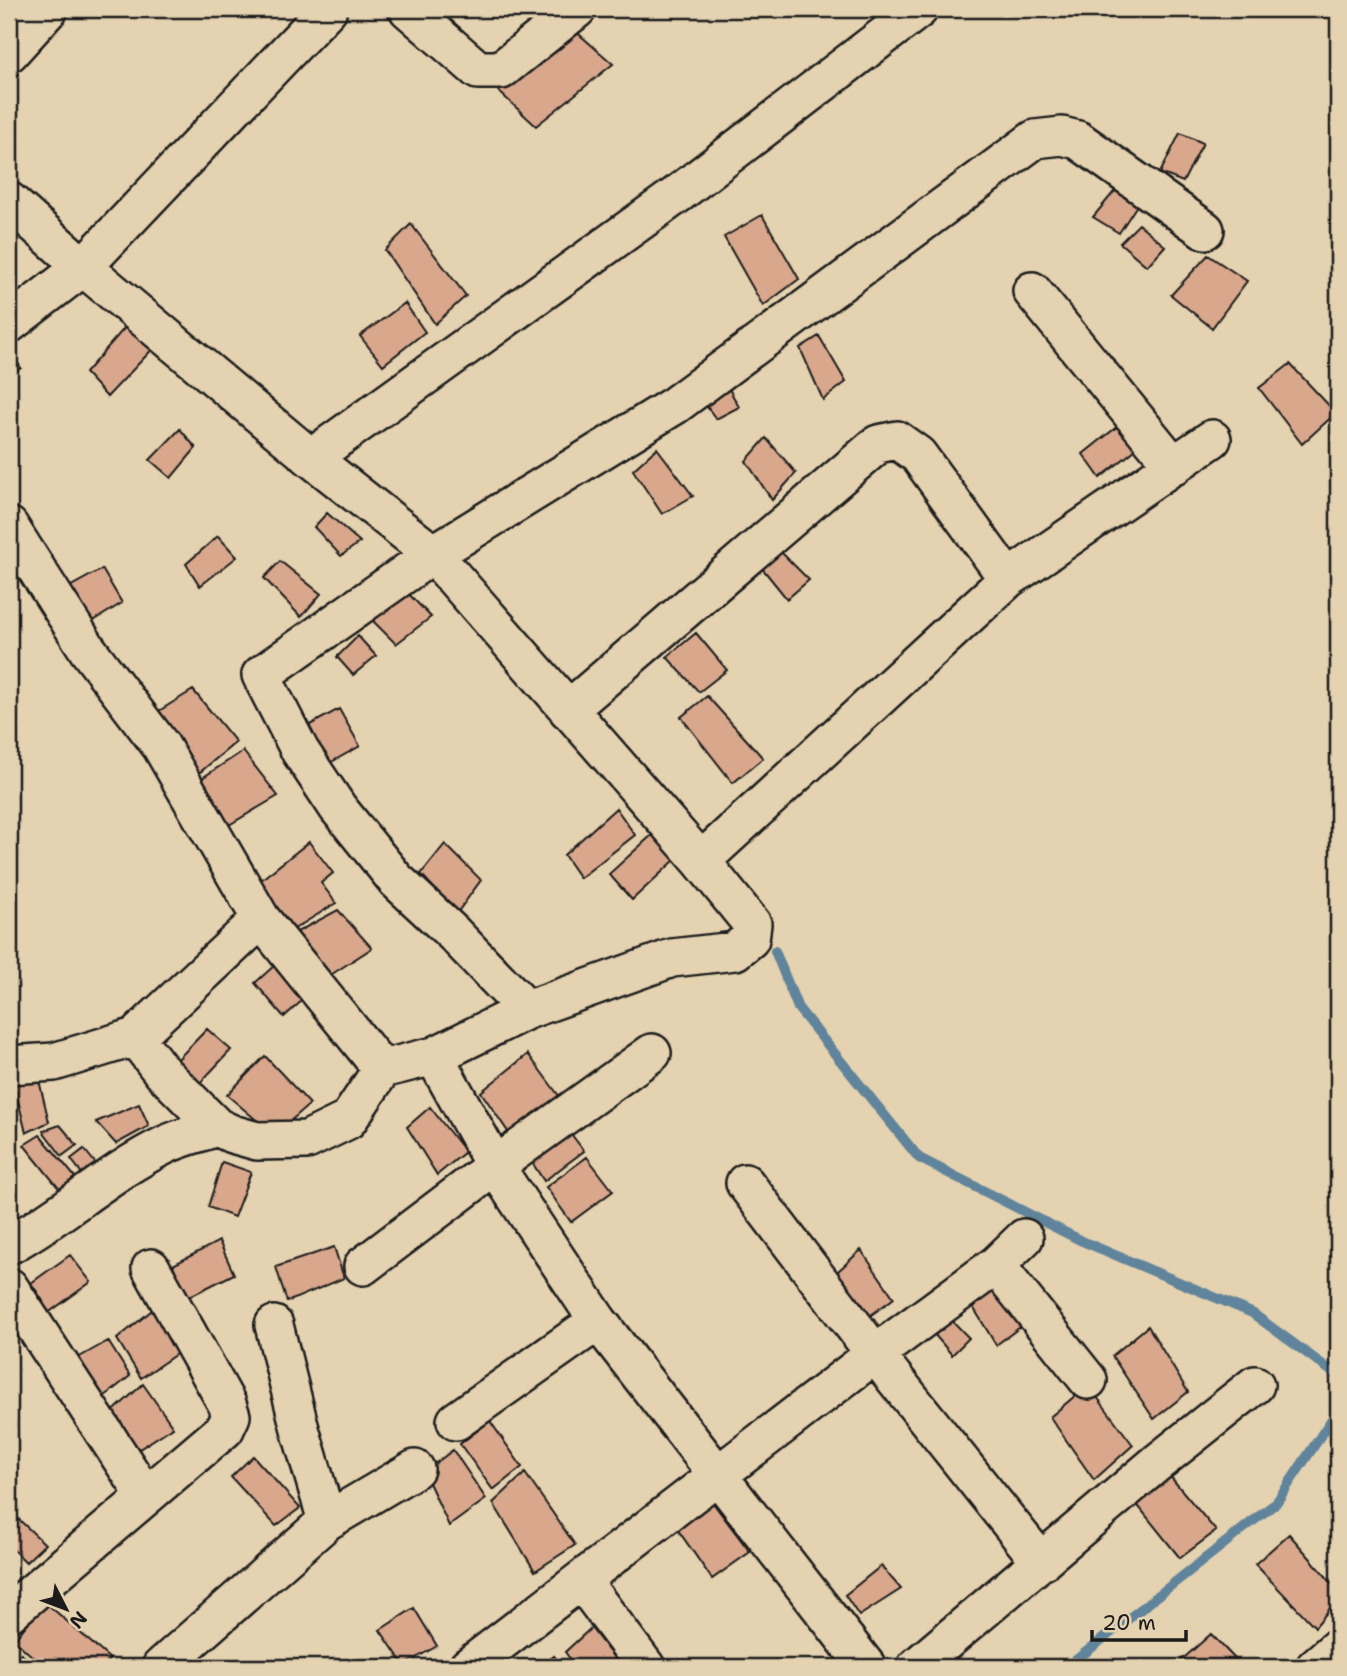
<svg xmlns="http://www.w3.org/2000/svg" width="1347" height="1676" font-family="'Shantell Sans',sans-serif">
  <rect width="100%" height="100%" fill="#e4d2b0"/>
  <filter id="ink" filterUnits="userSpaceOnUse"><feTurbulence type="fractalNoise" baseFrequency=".0143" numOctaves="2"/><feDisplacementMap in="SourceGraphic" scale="14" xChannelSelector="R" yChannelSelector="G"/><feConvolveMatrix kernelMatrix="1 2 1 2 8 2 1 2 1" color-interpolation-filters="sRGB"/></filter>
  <g filter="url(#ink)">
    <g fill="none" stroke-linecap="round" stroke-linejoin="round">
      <path stroke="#61849b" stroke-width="10" d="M775 951 798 1008 919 1158 1082 1241 1252 1313 1338 1376
        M1067 1667 1276 1503 1338 1410"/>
    </g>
    <path fill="#d9a78c" stroke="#1c1c1c" stroke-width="2" d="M564 21 613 64 536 126 494 87Z
      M1180 133 1203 143 1183 182 1160 173Z
      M1118 187 1141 199 1119 233 1093 217Z
      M762 215 799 279 763 306 724 237Z
      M411 224 466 296 435 324 385 250Z
      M1139 224 1165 246 1147 266 1120 243Z
      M1208 255 1247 281 1212 328 1171 295Z
      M405 303 425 332 383 365 360 336Z
      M135 316 161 340 107 397 85 373Z
      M819 336 846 382 823 400 800 348Z
      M9 350 21 368 9 376Z
      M1290 364 1336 413 1302 444 1259 388Z
      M728 387 739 407 716 419 705 404Z
      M1118 426 1136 449 1100 478 1083 454Z
      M180 429 196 448 171 478 150 460Z
      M766 438 796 473 772 500 746 461Z
      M657 448 693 496 662 514 633 470Z
      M327 513 360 542 341 556 314 527Z
      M218 536 237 557 200 586 186 564Z
      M780 551 809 580 787 599 762 568Z
      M280 561 321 594 301 617 264 578Z
      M102 569 122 603 87 625 66 589Z
      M403 588 431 617 396 644 367 615Z
      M696 633 727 670 699 692 667 657Z
      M358 636 376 656 353 675 337 657Z
      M193 690 236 742 199 773 154 714Z
      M707 696 763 758 733 783 681 717Z
      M339 709 360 746 326 765 306 727Z
      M243 751 278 796 229 825 199 780Z
      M616 808 635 835 580 878 564 855Z
      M653 834 676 859 632 900 609 874Z
      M309 842 333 873 321 883 336 903 291 931 257 883Z
      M445 844 481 880 457 913 421 874Z
      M338 910 372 948 326 978 293 934Z
      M286 955 316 988 284 1017 255 983Z
      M207 1029 231 1050 200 1083 177 1060Z
      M528 1054 565 1104 517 1145 481 1092Z
      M265 1056 310 1104 274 1135 227 1095Z
      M37 1072 49 1122 26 1133 12 1075Z
      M139 1104 149 1126 116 1144 96 1122Z
      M430 1107 465 1152 437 1175 407 1127Z
      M60 1125 77 1145 62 1156 43 1131Z
      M565 1126 584 1151 544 1181 526 1153Z
      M40 1135 75 1177 61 1191 24 1145Z
      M84 1149 96 1164 83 1175 71 1159Z
      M587 1157 613 1191 571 1222 546 1187Z
      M222 1162 251 1172 234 1217 208 1207Z
      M219 1241 234 1274 186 1298 173 1265Z
      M334 1247 344 1278 287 1302 276 1267Z
      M861 1250 894 1298 867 1318 836 1273Z
      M70 1255 91 1282 37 1321 30 1310 43 1301 31 1283Z
      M994 1282 1023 1325 996 1345 970 1302Z
      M157 1306 185 1348 141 1378 117 1339Z
      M943 1311 969 1338 952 1355 928 1327Z
      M1148 1326 1188 1392 1154 1419 1112 1356Z
      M108 1341 130 1376 95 1404 69 1363Z
      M143 1384 173 1427 130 1455 106 1418Z
      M1088 1385 1133 1445 1094 1480 1050 1417Z
      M490 1421 522 1467 493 1490 460 1444Z
      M453 1450 486 1499 449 1526 424 1472Z
      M253 1456 300 1508 276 1526 231 1477Z
      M1164 1469 1216 1531 1180 1558 1127 1492Z
      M525 1473 575 1545 535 1571 493 1503Z
      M707 1495 750 1552 712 1579 669 1517Z
      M14 1515 45 1544 26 1562 9 1546V1520Z
      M1289 1534 1338 1590V1599L1315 1627 1255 1564Z
      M881 1566 901 1589 859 1616 845 1595Z
      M45 1602 110 1659 102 1667H44L14 1640Z
      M414 1608 437 1646 404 1665 380 1630Z
      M591 1628 621 1667H576L565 1652Z
      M1211 1634 1236 1660 1227 1667H1178L1176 1665Z
      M21 1653 36 1667H9Z
      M554 1656 563 1667H540Z"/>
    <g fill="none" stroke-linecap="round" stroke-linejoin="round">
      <defs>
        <path id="minor" d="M408 9 478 70H501L577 9
          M9 53 49 9
          M9 201 83 267 311 458 433 554 701 861 1008 579 1212 439
          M1032 291 1174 466
          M9 324 83 267 328 9
          M311 458 678 194 919 9
          M9 526 88 650 161 746 261 919 382 1069
          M568 710 878 444 897 440 918 455 1008 579
          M527 1010 453 933 396 880 338 808 300 751 261 675 433 554 675 405 1035 139 1062 136 1078 140 1205 230
          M135 1037 162 1072 217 1127
          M434 1056 495 1166 598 1321 867 1667
          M9 1065 54 1062 135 1037 261 919
          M745 1183 875 1354 1041 1562
          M9 1245C63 1216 109 1172 165 1145 181 1137 200 1133 217 1127L232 1134 257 1141 307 1140 348 1120 382 1069 434 1056 527 1010 672 958 735 951 750 939 752 924 701 861
          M996 1265 1088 1380
          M363 1266 495 1166 652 1053
          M9 1287 145 1495
          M274 1325 300 1429 327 1521
          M456 1421 598 1321
          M581 1580 646 1667
          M9 1613 225 1429 231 1416 227 1404 151 1268
          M161 1667 327 1521 415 1469
          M468 1667 875 1354 996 1265 1024 1238
          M916 1667 1157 1463 1255 1385
          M1315 1667 1338 1647"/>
      </defs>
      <use href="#minor" stroke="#1c1c1c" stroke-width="42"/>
      <use href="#minor" stroke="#e4d2b0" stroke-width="37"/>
    </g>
  </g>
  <rect width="1347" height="1676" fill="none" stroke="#e4d2b0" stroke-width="35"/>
  <rect x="18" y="18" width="1312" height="1641" fill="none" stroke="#1c1c1c" stroke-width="2.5" filter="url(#ink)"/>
  <g transform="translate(66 1609) rotate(132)" stroke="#e4d2b0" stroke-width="5" paint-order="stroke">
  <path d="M0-5L12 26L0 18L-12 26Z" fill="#1c1c1c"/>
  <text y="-10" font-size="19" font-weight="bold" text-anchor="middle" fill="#1c1c1c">N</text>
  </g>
  <path d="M1092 1630v10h94v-10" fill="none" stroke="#1c1c1c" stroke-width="3.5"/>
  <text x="1102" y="1630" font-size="21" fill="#1c1c1c" stroke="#e4d2b0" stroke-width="5" paint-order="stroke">20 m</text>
</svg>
